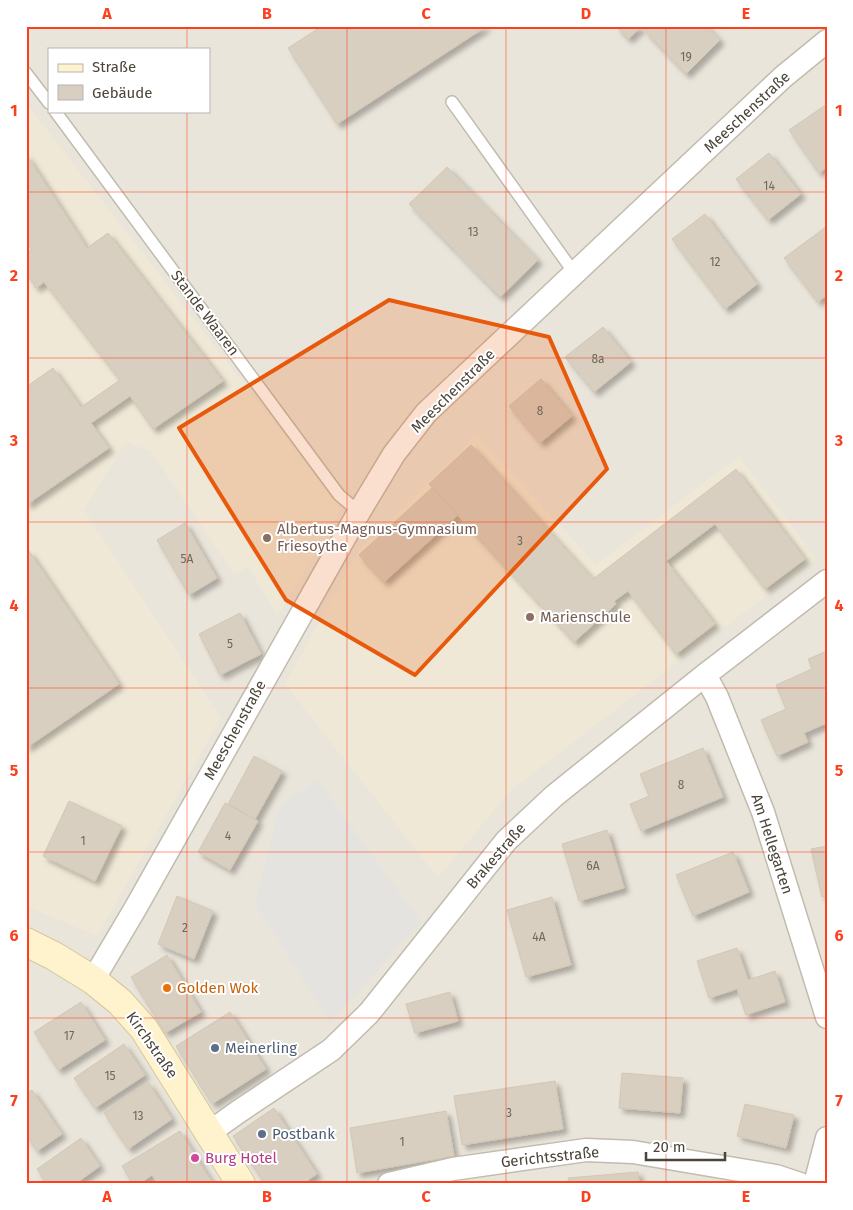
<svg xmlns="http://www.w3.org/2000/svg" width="853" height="1210" font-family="'Fira Sans',sans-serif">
  <defs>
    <filter id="shadow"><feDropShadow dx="4.5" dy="4.5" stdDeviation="2.5" flood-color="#0004"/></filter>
  </defs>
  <rect width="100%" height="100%" fill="#f6f3ec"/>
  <path fill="#eae5da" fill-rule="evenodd" d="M26 26H827V1184H26ZM49 49H209V111H49Z"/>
  <path fill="#efe8d6" d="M26 103 341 509 278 616 248 567 234 574 151 451 125 442 84 510 221 718 97 936 26 906Z
    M477 435 596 565 739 456 816 559 668 669 510 791 438 878 285 684 359 550Z"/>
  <path fill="#e5e3e0" d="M317 780 421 922 330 1022 255 903 280 805Z"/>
  <path fill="#d8cfc1" stroke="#d3c7b4" filter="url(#shadow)" d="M322 26H487L337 124 288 48Z
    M616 26H642L628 39Z
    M648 26H707L720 40 686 74 644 30Z
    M827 104V167L819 173 789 130Z
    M769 153 801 194 768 220 736 179Z
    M26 154 87 248 108 233 223 381 153 429 130 396 91 423 109 448 26 505V387L53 368 81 407 120 380 44 282 36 288 26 272V253L32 249 26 241Z
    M447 167 538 260 500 297 409 204Z
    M705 214 757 284 725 309 672 239Z
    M827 226V295L818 302 784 258Z
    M603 327 631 362 594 392 565 357Z
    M541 379 572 416 540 443 509 406Z
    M471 445 593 579 736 469 805 559 765 589 715 524 666 561 715 624 676 654 628 591 614 601 616 604 574 642 429 484Z
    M433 487 458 515 384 582 359 555Z
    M185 523 217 578 189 595 157 540Z
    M29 551 119 684 26 748V553Z
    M240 613 261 654 220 675 199 634Z
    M827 651V723L804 733 808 742 777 756 761 720 786 709 776 685 812 669 808 659Z
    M703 748 723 797 641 831 630 804 649 796 640 774Z
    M254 756 282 771 255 819 228 804Z
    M69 801 122 826 95 881 43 856Z
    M225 803 258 821 230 870 198 852Z
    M607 830 624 888 579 901 562 844Z
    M827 846V896L822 897 811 849Z
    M733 852 749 892 693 916 676 875Z
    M177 896 213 911 194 959 158 944Z
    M552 897 571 965 526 977 507 910Z
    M737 948 748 980 775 971 785 1002 746 1015 737 989 709 998 697 961Z
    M167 955 201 1012 165 1033 131 977Z
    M450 992 458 1021 415 1033 406 1004Z
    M81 1002 105 1040 58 1070 34 1032Z
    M230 1012 266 1069 212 1104 176 1046Z
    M124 1044 145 1075 95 1108 74 1078Z
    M622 1073 683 1078 680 1113 619 1108Z
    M555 1081 563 1129 462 1145 454 1096Z
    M148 1082 172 1119 128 1149 104 1113Z
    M32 1090 62 1134 37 1151 26 1135V1094Z
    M745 1104 794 1115 786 1148 737 1136Z
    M274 1108 317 1174 302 1184H265L233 1136Z
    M446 1111 454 1156 357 1173 350 1128Z
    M180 1131 213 1184H158L152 1175 139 1184H133L122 1166Z
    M81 1138 100 1166 75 1184H47L37 1169Z
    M638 1172 639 1184H569L568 1178Z"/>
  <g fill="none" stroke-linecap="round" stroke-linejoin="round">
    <defs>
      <path id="lane" d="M26 73 49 103
        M452 102 575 274
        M55 111 339 495 359 512"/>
      <path id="street" d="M705 675 717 697 763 812 827 1017
        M93 980 135 909 359 512 394 454 426 413 783 77 827 41
        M210 1132 238 1112 331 1050 369 1013 506 841 554 796 705 675 827 581
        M389 1184 453 1169 586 1150 633 1152 776 1176 800 1184
        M815 1184 827 1138"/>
      <path id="secondary" d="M26 942 54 956 93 980 120 1002 144 1029 241 1184"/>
    </defs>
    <use href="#lane" stroke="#c2bbae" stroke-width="14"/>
    <use href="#street" stroke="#c2bbae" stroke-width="25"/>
    <use href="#secondary" stroke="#d6c79b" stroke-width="30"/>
    <use href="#lane" stroke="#fff" stroke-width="11"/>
    <use href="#street" stroke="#fff" stroke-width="22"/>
    <use href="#secondary" stroke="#fff3cd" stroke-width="28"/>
  </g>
  <path fill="#e8590c" fill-opacity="0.2" stroke="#e8590c" stroke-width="4" stroke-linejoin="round" d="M389 300 549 337 607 469 415 675 286 600 179 428Z"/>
  <path fill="none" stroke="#fc3f1d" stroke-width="1" stroke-opacity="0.55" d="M187 26V49M347 26V1184M506 26V1184M666 26V1184M187 111V1184M26 192H827M26 358H827M26 522H827M26 688H827M26 852H827M26 1018H827"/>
  <g fill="#8d6e63" stroke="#fff" stroke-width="2">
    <circle cx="267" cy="538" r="5"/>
    <circle cx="530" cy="617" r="5"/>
  </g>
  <circle fill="#e8710a" stroke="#fff" stroke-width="2" cx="167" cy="988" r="5"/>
  <g fill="#5c6f8a" stroke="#fff" stroke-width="2">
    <circle cx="215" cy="1048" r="5"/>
    <circle cx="262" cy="1134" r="5"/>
  </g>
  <circle fill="#d1479c" stroke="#fff" stroke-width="2" cx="195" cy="1158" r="5"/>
  <g text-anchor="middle" stroke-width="4" stroke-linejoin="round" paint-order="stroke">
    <g font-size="12" fill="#6e675b">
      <text x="686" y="61">19</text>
      <text x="769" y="190">14</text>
      <text x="473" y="236">13</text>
      <text x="715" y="266">12</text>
      <text x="598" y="363">8a</text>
      <text x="540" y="415">8</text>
      <text x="520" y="545">3</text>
      <text x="187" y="563">5A</text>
      <text x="230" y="648">5</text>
      <text x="681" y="789">8</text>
      <text x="228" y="840">4</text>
      <text x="83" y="845">1</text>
      <text x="593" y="870">6A</text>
      <text x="185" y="932">2</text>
      <text x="539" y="941">4A</text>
      <text x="69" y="1040">17</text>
      <text x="110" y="1080">15</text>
      <text x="509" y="1117">3</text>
      <text x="138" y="1120">13</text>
      <text x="402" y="1146">1</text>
    </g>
    <g font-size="15" fill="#4b4439" stroke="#fff">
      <text transform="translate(747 112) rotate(-43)" y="5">Meeschenstraße</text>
      <text transform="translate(205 313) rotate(53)" y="5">Stande Waaren</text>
      <text transform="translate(453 391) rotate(-45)" y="5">Meeschenstraße</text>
      <text transform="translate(235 730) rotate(-61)" y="5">Meeschenstraße</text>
      <text transform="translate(772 844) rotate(72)" y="5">Am Hellegarten</text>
      <text transform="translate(496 856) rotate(-49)" y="5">Brakestraße</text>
      <text transform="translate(152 1045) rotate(55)" y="5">Kirchstraße</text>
      <text transform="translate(550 1157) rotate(-6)" y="5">Gerichtsstraße</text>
    </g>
    <g font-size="15" fill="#785e54" stroke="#fff" text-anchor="start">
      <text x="277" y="534">Albertus-Magnus-Gymnasium<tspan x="277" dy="17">Friesoythe</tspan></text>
      <text x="540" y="622">Marienschule</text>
    </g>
    <g font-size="15" fill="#c56008" stroke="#fff" text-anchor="start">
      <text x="177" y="993">Golden Wok</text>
    </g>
    <g font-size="15" fill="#4e5e75" stroke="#fff" text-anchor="start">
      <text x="225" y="1053">Meinerling</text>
      <text x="272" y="1139">Postbank</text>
    </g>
    <g font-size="15" fill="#b23c85" stroke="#fff" text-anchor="start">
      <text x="205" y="1163">Burg Hotel</text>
    </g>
  </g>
  <rect width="853" height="1210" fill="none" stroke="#ffffff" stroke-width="55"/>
  <rect x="48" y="48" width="162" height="65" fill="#ffffff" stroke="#b7b4b0"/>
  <rect x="58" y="64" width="25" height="8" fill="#fff3cd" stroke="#b7b4b0"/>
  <text x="92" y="72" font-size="15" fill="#4b4439">Straße</text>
  <rect x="58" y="85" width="25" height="15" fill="#d8cfc1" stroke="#b7b4b0"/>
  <text x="92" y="98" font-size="15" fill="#4b4439">Gebäude</text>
  <path d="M646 1152v8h79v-8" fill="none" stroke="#4b4439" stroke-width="2.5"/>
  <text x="653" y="1152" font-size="15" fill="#4b4439" stroke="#ffffff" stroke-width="4" paint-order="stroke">20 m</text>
  <rect x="28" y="28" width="798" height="1154" fill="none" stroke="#fc3f1d" stroke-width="2"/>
  <g font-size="16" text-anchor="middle" font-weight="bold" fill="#fc3f1d">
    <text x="107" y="19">A</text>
    <text x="267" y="19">B</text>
    <text x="426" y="19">C</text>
    <text x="586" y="19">D</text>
    <text x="746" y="19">E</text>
    <text x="14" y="116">1</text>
    <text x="839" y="116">1</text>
    <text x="14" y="281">2</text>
    <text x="839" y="281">2</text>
    <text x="14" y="446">3</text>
    <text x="839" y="446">3</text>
    <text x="14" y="611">4</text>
    <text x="839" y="611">4</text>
    <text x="14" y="776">5</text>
    <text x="839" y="776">5</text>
    <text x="14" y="941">6</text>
    <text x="839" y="941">6</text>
    <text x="14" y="1106">7</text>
    <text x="839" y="1106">7</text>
    <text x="107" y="1202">A</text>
    <text x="267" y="1202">B</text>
    <text x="426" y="1202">C</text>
    <text x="586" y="1202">D</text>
    <text x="746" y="1202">E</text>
  </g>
</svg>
